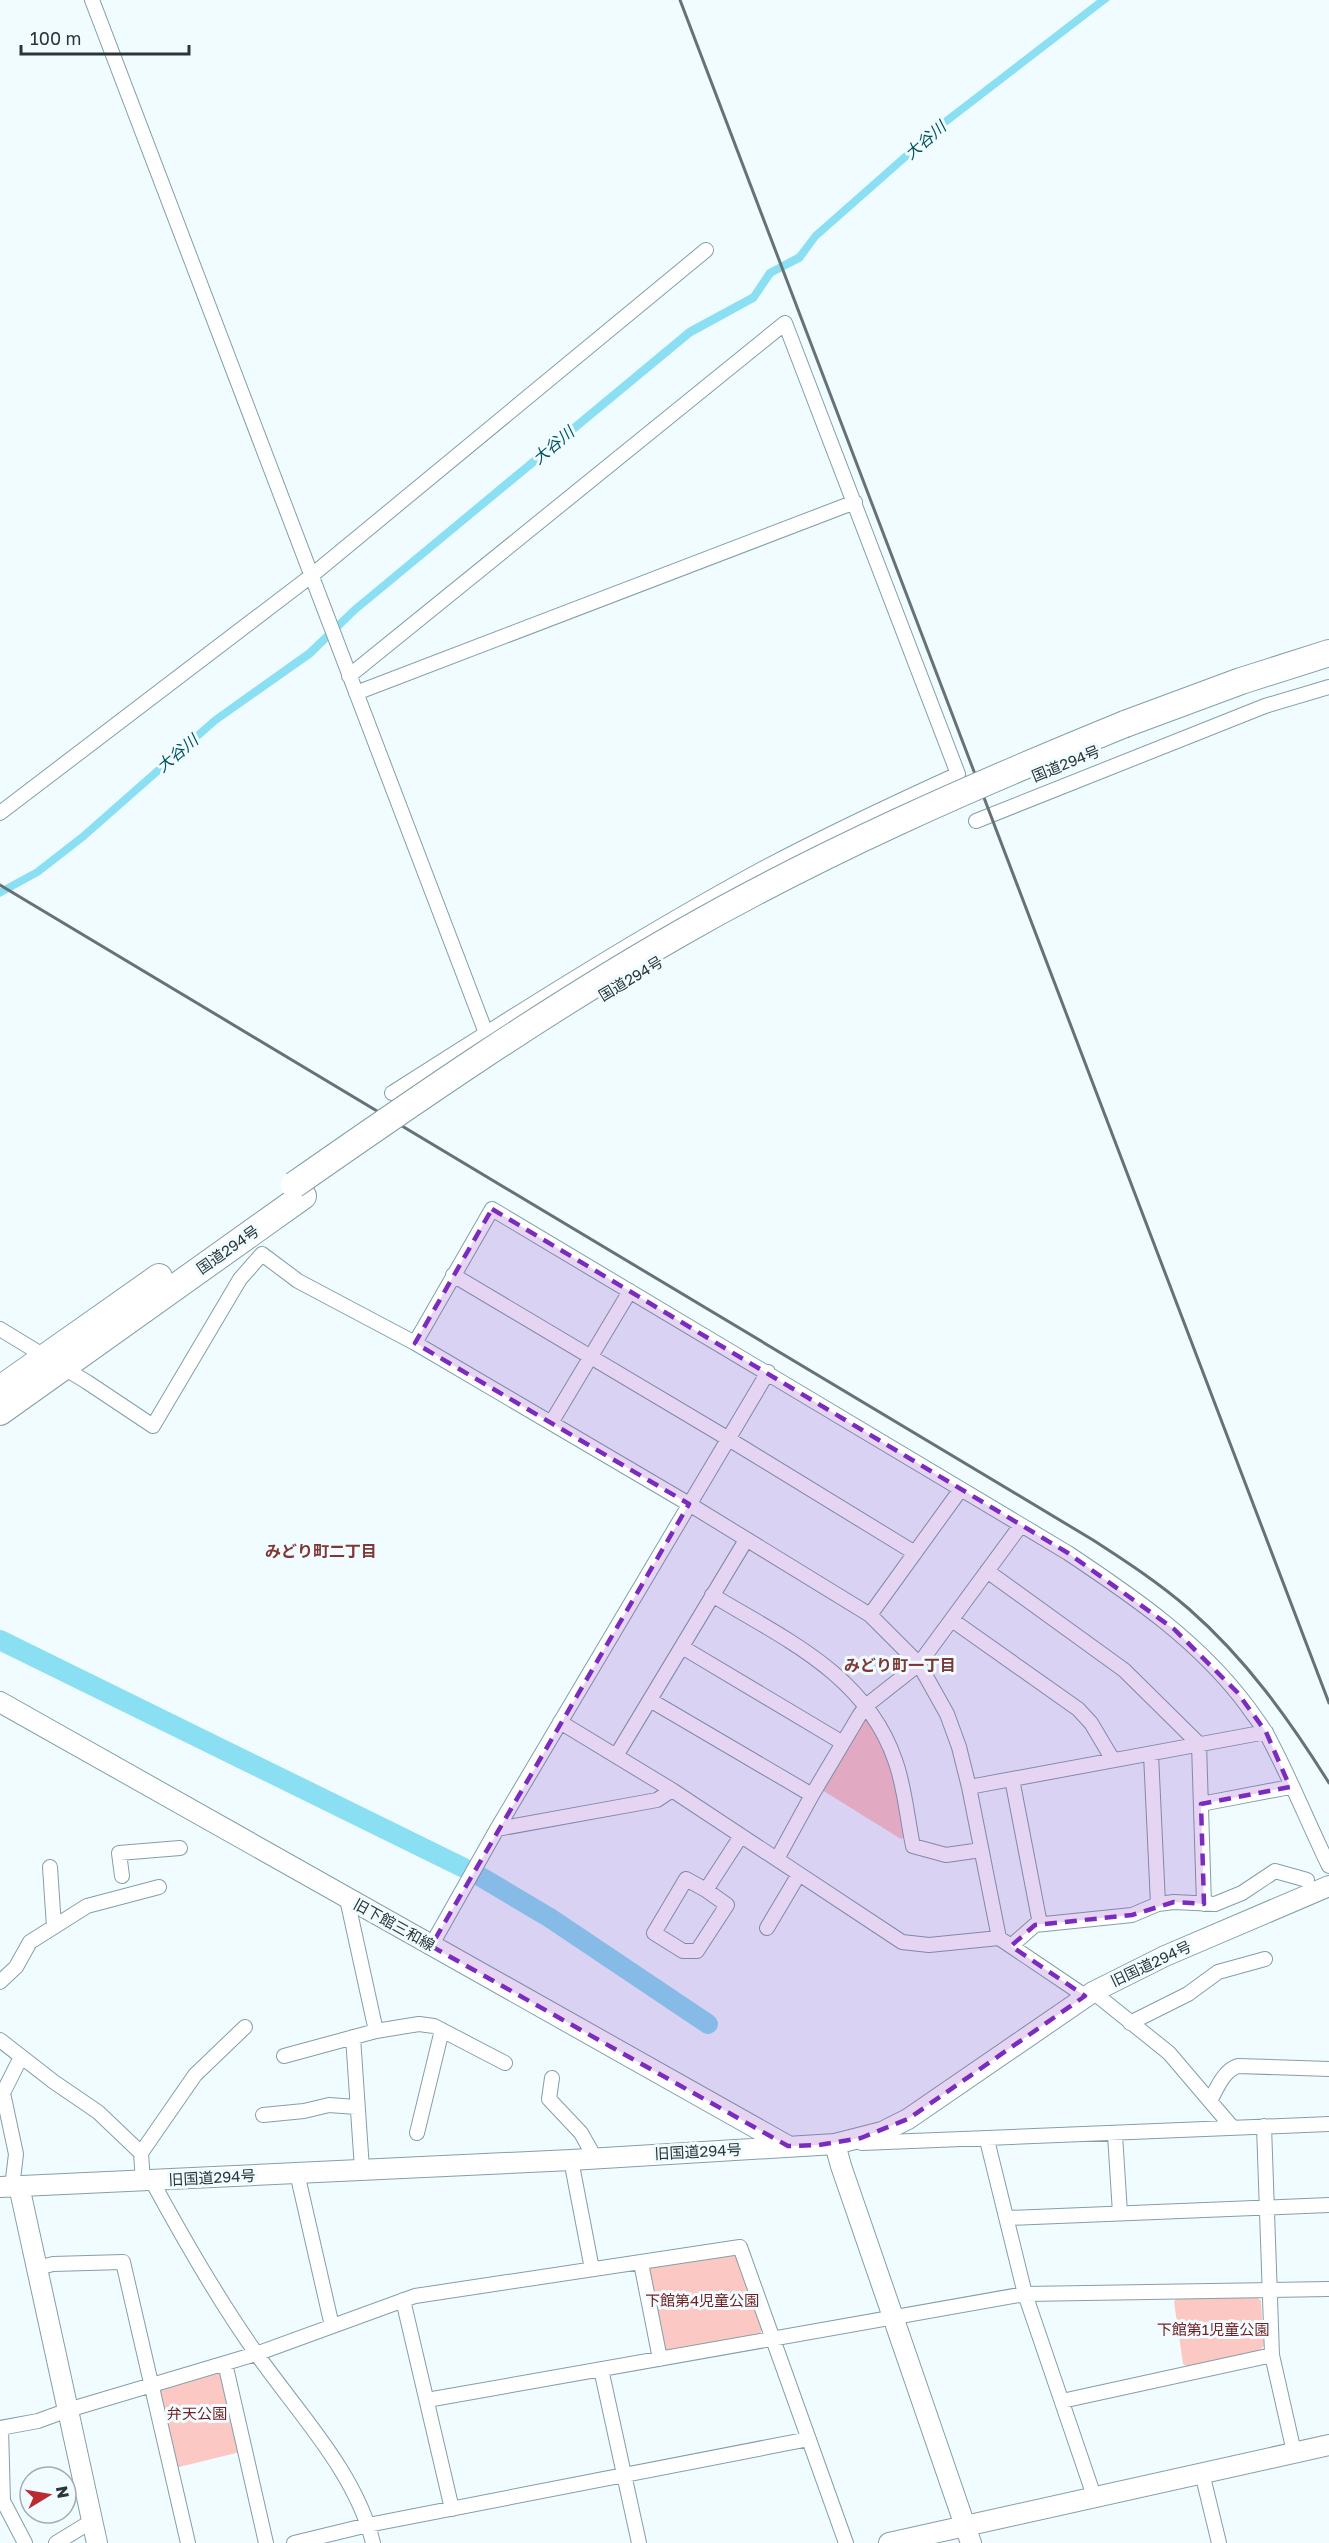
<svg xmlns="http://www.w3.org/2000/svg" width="1329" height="2543" font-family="'Golos Text','Noto Sans JP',sans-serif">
  <rect width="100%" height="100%" fill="#f0fcff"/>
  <path fill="#fcc8c4" d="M869 1718 889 1756 906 1836 901 1839 822 1790 863 1719Z
    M733 2254 739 2257 764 2326 760 2334 665 2350 660 2344 647 2267Z
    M1255 2295 1261 2301 1264 2345 1257 2354 1190 2368 1183 2364 1174 2302 1177 2297Z
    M212 2368 222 2372 240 2452 175 2468 158 2394 162 2386Z"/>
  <path fill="#8adff2" d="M1097 0H1110L945 127 818 239 802 261 773 276 756 301 692 336 357 613 312 657 218 723 85 840 40 875 0 897V888L35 869 80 834 213 717 307 650 352 607 688 328 751 294 767 270 797 254 813 233 940 121Z"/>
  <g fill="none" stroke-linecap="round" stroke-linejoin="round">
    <path stroke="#8adff2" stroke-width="20" d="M0 1640 464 1868
      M481 1877 550 1918 708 2024"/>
    <defs>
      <path id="street" d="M92 0 486 1033
        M349 676 785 323 958 774C892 804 826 835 762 869 635 938 513 1016 392 1093
        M356 693 855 502
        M0 813 311 576 706 250
        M976 821 1265 706 1329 687
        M453 1275 727 1438 915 1553
        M0 1329 87 1382 153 1426 240 1279 262 1254 298 1281 415 1343 689 1504 870 1615 919 1664 947 1714 959 1747 969 1787 999 1938
        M415 1343 492 1209 1068 1553C1134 1597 1200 1642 1248 1707 1254 1716 1261 1724 1266 1733 1289 1775 1308 1823 1329 1866
        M551 1423 630 1291
        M987 1571 1124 1670 1199 1744 1204 1904
        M712 1595C785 1639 866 1675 895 1760 905 1787 907 1818 913 1846L946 1855 981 1850
        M870 1615 961 1489
        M952 1620 1078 1709 1091 1723 1113 1760
        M682 1647 843 1743
        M650 1700 812 1795 859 1716 867 1705 919 1664 1021 1525
        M560 1722 672 1790 902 1942 929 1945 999 1938 1085 1996
        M1151 1754 1158 1904
        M616 1756 746 1540
        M1012 1779 1040 1924
        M969 1787 1266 1732
        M1201 1804 1290 1787
        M497 1829 657 1800 672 1790
        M777 1859 812 1795
        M50 1867 54 1927
        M122 1876 119 1853 180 1848
        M706 1890 686 1879 654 1933 683 1951H697L727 1905 706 1890 741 1836
        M767 1928 799 1874
        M431 1946 497 1829 768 1372
        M1011 1946 1035 1925 1132 1915 1158 1904 1174 1902 1215 1904 1242 1893 1275 1871 1307 1880
        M0 1982 16 1967 30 1942 87 1906 159 1887
        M1093 1992 1169 2053 1232 2127
        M1130 2023 1188 1994 1218 1972 1265 1959
        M376 2031 419 2024 434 2026 505 2063
        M353 2037 362 2169
        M0 2040 54 2082 98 2112 141 2153 143 2181
        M284 2056 376 2031 347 1899
        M552 2078 549 2099 581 2133 595 2158
        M1210 2101C1217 2088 1224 2070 1238 2066L1329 2069
        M263 2115 304 2111 329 2105 356 2107
        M1264 2126 1272 2355 1294 2452
        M417 2133 442 2030
        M1115 2135 1120 2213
        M987 2140 1025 2294 1094 2496
        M862 2143 1329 2124
        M141 2153 195 2075 245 2027
        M571 2160 592 2269
        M297 2173 332 2326
        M152 2181C184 2240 217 2298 256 2353 297 2412 356 2472 373 2543
        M12 2187 16 2154 3 2093 21 2057
        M1007 2218 1329 2205
        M641 2263 660 2359
        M37 2268 53 2264 123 2262 188 2543
        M403 2300 452 2509
        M225 2363 266 2543
        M601 2369 639 2543
        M427 2400 1025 2294 1329 2289
        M1062 2401 1272 2355
        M0 2428 38 2421 68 2410 256 2354 415 2296 740 2247 846 2543
        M1 2428 3 2501 25 2543
        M1202 2473 1219 2543
        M56 2543 92 2521
        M294 2543 368 2525 809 2439"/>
      <path id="secondary" d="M0 1702 788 2146
        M835 2144 841 2166 971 2543
        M19 2186 97 2543
        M0 2187 571 2160 835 2144 882 2132 908 2119 1093 1992 1165 1956 1329 1886
        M889 2543 1329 2445"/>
      <path id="highway" d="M1125 724 1241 681 1329 653
        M0 1389 159 1277
        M0 1412 303 1196"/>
    </defs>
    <use href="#street" stroke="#83a0a6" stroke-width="16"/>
    <use href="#secondary" stroke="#83a0a6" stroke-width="22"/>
    <use href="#highway" stroke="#83a0a6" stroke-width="28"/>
    <use href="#street" stroke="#fff" stroke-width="14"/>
    <use href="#secondary" stroke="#fff" stroke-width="20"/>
    <use href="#highway" stroke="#fff" stroke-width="26"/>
    <path stroke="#667275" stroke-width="3" d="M680 0 1329 1703
      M0 885 1093 1540C1127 1562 1159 1583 1189 1609 1246 1659 1289 1719 1329 1783"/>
    <defs>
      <path id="highway-bridge" d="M294 1185C420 1097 546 1010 679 934 822 852 973 786 1125 724"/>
    </defs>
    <use href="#highway-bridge" stroke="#83a0a6" stroke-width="28" stroke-linecap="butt"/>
    <use href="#highway-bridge" stroke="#fff" stroke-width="26"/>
  </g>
  <path fill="#7b2cbf" fill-opacity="0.2" stroke="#7b2cbf" stroke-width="4.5" stroke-dasharray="12 8" stroke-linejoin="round" d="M492 1209 1068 1553 1174 1629 1237 1692 1266 1732 1290 1787 1201 1804 1204 1904 1174 1902 1132 1915 1035 1925 1011 1946 1085 1996 908 2119 861 2138 819 2145 788 2146 431 1946 689 1504 415 1343Z"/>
  <g text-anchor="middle" stroke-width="6" stroke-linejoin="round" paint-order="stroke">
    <g font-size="15" fill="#2a3639" stroke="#f0fcff">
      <text transform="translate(1066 764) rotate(-22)" y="5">国道294号</text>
      <text transform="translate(631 979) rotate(-31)" y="5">国道294号</text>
      <text transform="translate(228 1250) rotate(-35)" y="5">国道294号</text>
      <text transform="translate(394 1925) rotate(29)" y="5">旧下館三和線</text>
      <text transform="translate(1151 1964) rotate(-25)" y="5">旧国道294号</text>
      <text transform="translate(698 2152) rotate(-3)" y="5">旧国道294号</text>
      <text transform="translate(212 2178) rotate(-3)" y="5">旧国道294号</text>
    </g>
    <g font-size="15" fill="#721f20" stroke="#f0fcff">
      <text x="702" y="2306">下館第4児童公園</text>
      <text x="1213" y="2335">下館第1児童公園</text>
      <text x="197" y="2419">弁天公園</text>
    </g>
    <g font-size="16" font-style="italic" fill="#00515e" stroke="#f0fcff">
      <text transform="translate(925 140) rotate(-41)" y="6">大谷川</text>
      <text transform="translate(553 445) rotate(-40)" y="6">大谷川</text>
      <text transform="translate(177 753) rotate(-40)" y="6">大谷川</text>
    </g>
    <g font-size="16" font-weight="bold" fill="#7f3734" stroke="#f0fcff">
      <text x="321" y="1557">みどり町二丁目</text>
      <text x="900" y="1671">みどり町一丁目</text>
    </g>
  </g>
  <g transform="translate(48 2495) rotate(79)"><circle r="28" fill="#f0fcff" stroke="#a1adb0" stroke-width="1.5"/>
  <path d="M0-4.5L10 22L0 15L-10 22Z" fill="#bb2b30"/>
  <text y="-9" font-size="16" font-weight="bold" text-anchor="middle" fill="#2a3639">N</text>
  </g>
  <path d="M21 45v9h168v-9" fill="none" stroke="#2a3639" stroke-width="3"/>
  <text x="30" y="45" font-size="18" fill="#2a3639" stroke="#f0fcff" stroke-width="4.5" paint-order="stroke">100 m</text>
</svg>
